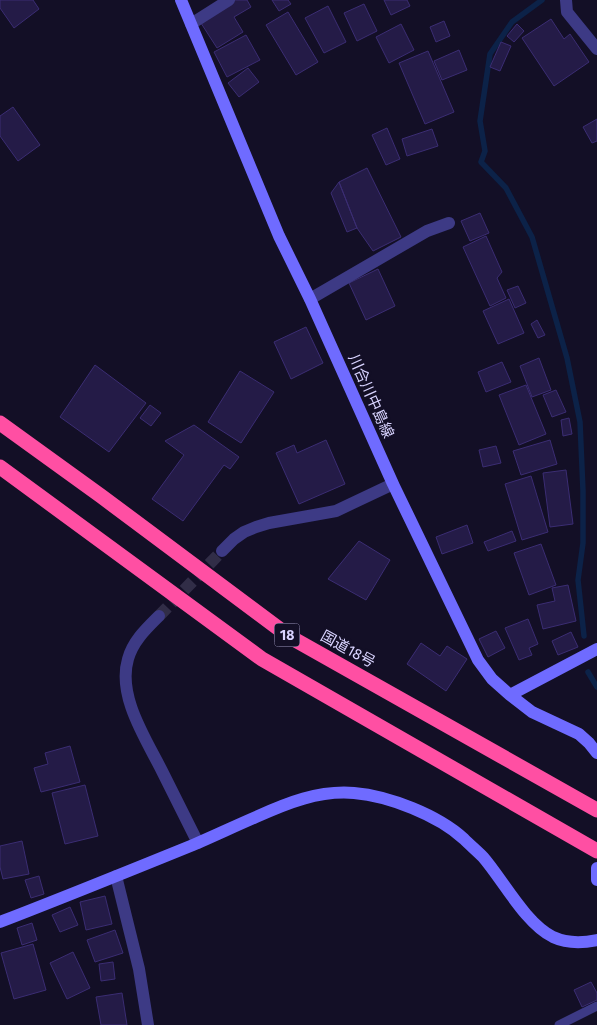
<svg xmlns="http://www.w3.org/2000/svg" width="597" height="1025" font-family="'Fira Sans','Noto Sans JP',sans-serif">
  <rect width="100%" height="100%" fill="#130f26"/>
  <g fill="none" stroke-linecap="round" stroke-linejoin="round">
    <path stroke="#0c2248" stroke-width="5.5" d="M542 0 512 22 490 54 480 121 485 151 481 162 506 188 532 237 567 358 580 422 583 491V543L578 580 584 636
      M588 672 597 687"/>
  </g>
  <path fill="#241b47" stroke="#3b2d73" d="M0 0H33L39 9 14 28 0 8Z
    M231 0H247L251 7 234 17 243 32 217 48 199 20Z
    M272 0H288L291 4 279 11Z
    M384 0H407L410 6 391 15Z
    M364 4 377 31 357 41 344 13Z
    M328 6 346 42 324 53 305 18Z
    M288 12 318 62 296 75 266 25Z
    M551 19 564 39 570 34 589 62 554 86 522 38Z
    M444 21 450 36 436 42 430 27Z
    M401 24 414 50 389 63 376 37Z
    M517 24 524 31 514 42 507 36Z
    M246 35 260 60 227 77 214 52Z
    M501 42 511 46 500 71 490 67Z
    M459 50 467 70 442 80 434 61Z
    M428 51 454 112 425 124 399 63Z
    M248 68 259 82 239 97 228 83Z
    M13 107 40 145 18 161 0 136V116Z
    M597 119V141L592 143 583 127Z
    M387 128 400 159 386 165 372 135Z
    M432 129 438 146 407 156 402 139Z
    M367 168 401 237 373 251 357 228 339 182Z
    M339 182 357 228 347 232 331 193Z
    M480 213 489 233 470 241 461 221Z
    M486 236 502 272 497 278 506 298 490 306 463 247Z
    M378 269 395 306 366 320 349 283Z
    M518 286 526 303 515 308 507 290Z
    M509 299 524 333 498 344 483 311Z
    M537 320 545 335 538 338 531 324Z
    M306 327 323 363 291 379 274 342Z
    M539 358 551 390 532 397 520 366Z
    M502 362 511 382 486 392 478 372Z
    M95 365 146 403 109 452 60 417Z
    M240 371 274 392 241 443 208 422Z
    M526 385 546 434 519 445 499 395Z
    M556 390 566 412 552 417 543 395Z
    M150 405 161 413 151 426 140 418Z
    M569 418 572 434 563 436 561 420Z
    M194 425 239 457 230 469 224 465 183 521 152 499 184 455 165 441Z
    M326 440 345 484 299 504 276 453 294 445 297 453Z
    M550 440 557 464 521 475 513 451Z
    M496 446 501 463 483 467 479 450Z
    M566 470 573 524 550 527 543 473Z
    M531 476 548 532 522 540 505 484Z
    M467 525 473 543 442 554 436 537Z
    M512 531 516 541 488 551 484 542Z
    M359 541 390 560 366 600 328 579Z
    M541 544 556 585 529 595 514 553Z
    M568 585 576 621 543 629 537 605 555 601 552 588Z
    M528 619 538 644 529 648 532 655 519 660 505 628Z
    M496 631 505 648 488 657 479 639Z
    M571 632 578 647 558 655 552 641Z
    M421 643 440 656 447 646 467 659 446 691 407 664Z
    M70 746 80 782 41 792 34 768 48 764 45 753Z
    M85 785 98 836 65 844 52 793Z
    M22 841 29 874 3 879 0 867V846Z
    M39 876 44 894 31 898 25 880Z
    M105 896 112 924 86 930 80 902Z
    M70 907 78 925 60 932 52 915Z
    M32 923 37 940 22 945 17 928Z
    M115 930 123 953 95 962 87 940Z
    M33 944 46 990 14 999 1 953Z
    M73 952 90 988 67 999 50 963Z
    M113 962 115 979 101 981 99 964Z
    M591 982 597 993V1000L582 1007 574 990Z
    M122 993 127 1025H101L96 997Z"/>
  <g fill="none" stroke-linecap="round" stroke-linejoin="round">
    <path stroke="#312d47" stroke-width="12" stroke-dasharray="12 6" stroke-linecap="butt" d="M159 616 222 551"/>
    <path stroke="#3d3a85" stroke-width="9" d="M559 1025 597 1006"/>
    <path stroke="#3d3a85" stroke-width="12" d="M566 0 567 12 597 49
      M191 24 229 0
      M310 299 427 231 449 223
      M222 551 234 539 244 532 256 527 269 523 336 511 393 484
      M159 616C146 629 133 641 128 659 117 696 146 739 162 771 174 795 186 819 198 843
      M116 876 139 969 148 1025"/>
    <path stroke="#6f6bff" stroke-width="12" d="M181 0 279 236 310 299 393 484 478 660 492 679 510 695 532 712 579 734 589 743 597 753
      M510 695 597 649
      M597 868V880
      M0 922C65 897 129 871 193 845 214 836 235 826 256 817 287 803 319 790 354 793 389 796 438 815 464 839 470 845 477 851 483 857 503 880 525 923 553 937 566 943 583 943 597 940"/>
    <path stroke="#ff4fa3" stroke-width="15" d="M0 423 101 496 290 637 597 810
      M0 467 262 659 597 851"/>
  </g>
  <g text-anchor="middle" stroke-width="5" stroke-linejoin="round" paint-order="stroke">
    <rect fill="#130f26" stroke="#9e99be" stroke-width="1" x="274.5" y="623.5" width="25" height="23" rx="4"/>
    <g font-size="14" font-weight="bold" fill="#d9d4ff">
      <text x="287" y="640">18</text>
    </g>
    <g font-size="15" fill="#d9d4ff" stroke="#130f26">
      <text transform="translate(371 396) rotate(66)" y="5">川合川中島線</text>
      <text transform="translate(348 649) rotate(29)" y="5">国道18号</text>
    </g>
  </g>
</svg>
